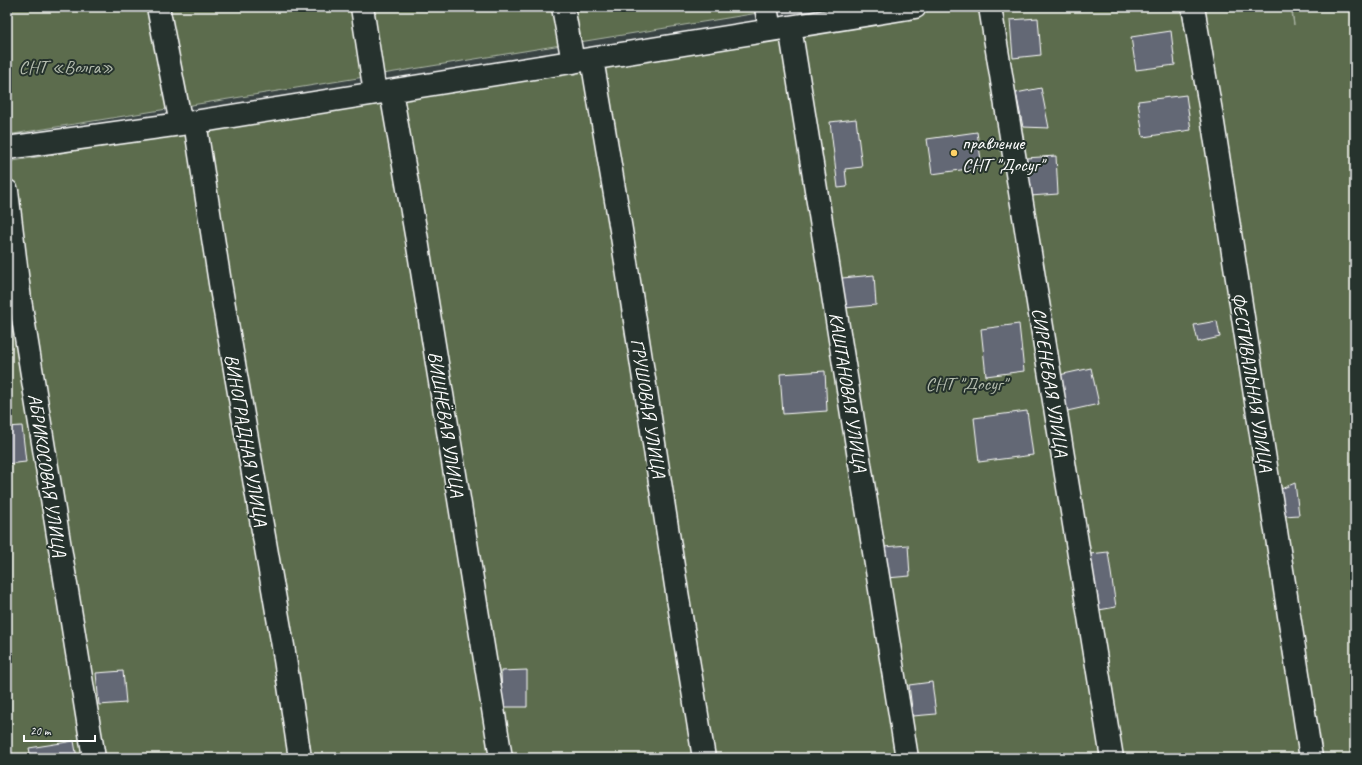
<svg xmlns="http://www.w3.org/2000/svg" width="1362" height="765" font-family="Caveat,sans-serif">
  <rect width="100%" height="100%" fill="#394343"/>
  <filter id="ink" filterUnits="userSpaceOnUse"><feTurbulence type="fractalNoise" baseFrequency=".025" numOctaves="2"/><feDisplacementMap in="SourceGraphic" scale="8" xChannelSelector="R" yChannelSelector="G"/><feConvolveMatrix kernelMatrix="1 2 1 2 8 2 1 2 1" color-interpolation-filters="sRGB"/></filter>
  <g filter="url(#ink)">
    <path fill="#5b6c4e" stroke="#adb6a6" d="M7 7H795L7 135Z
      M939 7H1291L1294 25 1292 7H1355V758H7V162Z"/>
    <path fill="#646875" stroke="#fff" d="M1038 18 1041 55 1013 58 1010 20Z
      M1171 31 1175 65 1136 70 1131 37Z
      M1041 88 1049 128 1023 127 1016 93Z
      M1186 95 1191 130 1143 137 1138 101Z
      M856 119 862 167 845 169 847 187 838 188 830 122Z
      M977 132 982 167 932 174 927 139Z
      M1056 156 1058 194 1030 196 1026 158Z
      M874 275 876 305 845 308 842 278Z
      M1217 321 1220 337 1198 342 1194 325Z
      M1019 324 1024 371 986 376 981 329Z
      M1091 368 1099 404 1067 411 1059 375Z
      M825 371 827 411 783 414 780 374Z
      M1027 411 1033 455 979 462 974 418Z
      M22 426 26 462 7 464V427Z
      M1295 483 1299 515 1284 516 1281 489Z
      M908 545 910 576 887 578 884 547Z
      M1108 552 1116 607 1099 610 1090 554Z
      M527 670V707H502L501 671Z
      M123 671 126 703 99 705 96 673Z
      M932 682 936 714 913 716 909 685Z
      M74 741 77 758H31L29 748Z"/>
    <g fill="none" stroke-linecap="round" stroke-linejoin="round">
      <defs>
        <path id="minor" d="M158 7 181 124
          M362 7 375 93
          M563 7 573 62
          M766 7 770 30
          M990 7 1112 758
          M1193 7 1213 123 1311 758
          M790 27 907 758
          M592 59 621 230 677 592 704 758
          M391 91 417 240 501 758
          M195 122 220 283 283 646 300 758
          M7 148 195 122 915 7
          M7 191 20 300 94 758"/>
      </defs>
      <use href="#minor" stroke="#fff" stroke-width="25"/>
      <use href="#minor" stroke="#26332d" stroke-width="22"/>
    </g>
  </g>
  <circle fill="#ffd166" stroke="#26332d" stroke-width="1.5" cx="954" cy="153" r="4"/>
  <g text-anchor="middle" stroke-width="4" stroke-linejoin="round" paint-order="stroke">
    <g font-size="19" fill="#b5bdaf" stroke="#26332d">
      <text x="66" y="73">СНТ «Волга»</text>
      <text x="966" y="390">СНТ "Досуг"</text>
    </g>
    <g font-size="19" fill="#fff" stroke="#26332d" text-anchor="start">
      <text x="962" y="149">правление<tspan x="962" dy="22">СНТ "Досуг"</tspan></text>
    </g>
    <g font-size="19" fill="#fff" stroke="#26332d">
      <text transform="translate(1051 382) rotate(81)" y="7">СИРЕНЕВАЯ УЛИЦА</text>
      <text transform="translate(1253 382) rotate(81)" y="7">ФЕСТИВАЛЬНАЯ УЛИЦА</text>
      <text transform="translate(849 392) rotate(81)" y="7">КАШТАНОВАЯ УЛИЦА</text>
      <text transform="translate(649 408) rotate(81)" y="7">ГРУШОВАЯ УЛИЦА</text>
      <text transform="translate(447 424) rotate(81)" y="7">ВИШНЁВАЯ УЛИЦА</text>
      <text transform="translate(247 440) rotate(80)" y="7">ВИНОГРАДНАЯ УЛИЦА</text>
      <text transform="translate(48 475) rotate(81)" y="7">АБРИКОСОВАЯ УЛИЦА</text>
    </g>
  </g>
  <rect width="1362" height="765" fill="none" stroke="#26332d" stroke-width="24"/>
  <rect x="12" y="12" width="1338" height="741" fill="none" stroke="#fff" stroke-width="1.5" filter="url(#ink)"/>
  <path d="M24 735v6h71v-6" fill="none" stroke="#ffffff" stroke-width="2"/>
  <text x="30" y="735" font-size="12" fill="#ffffff" stroke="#26332d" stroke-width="3" paint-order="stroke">20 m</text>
</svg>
